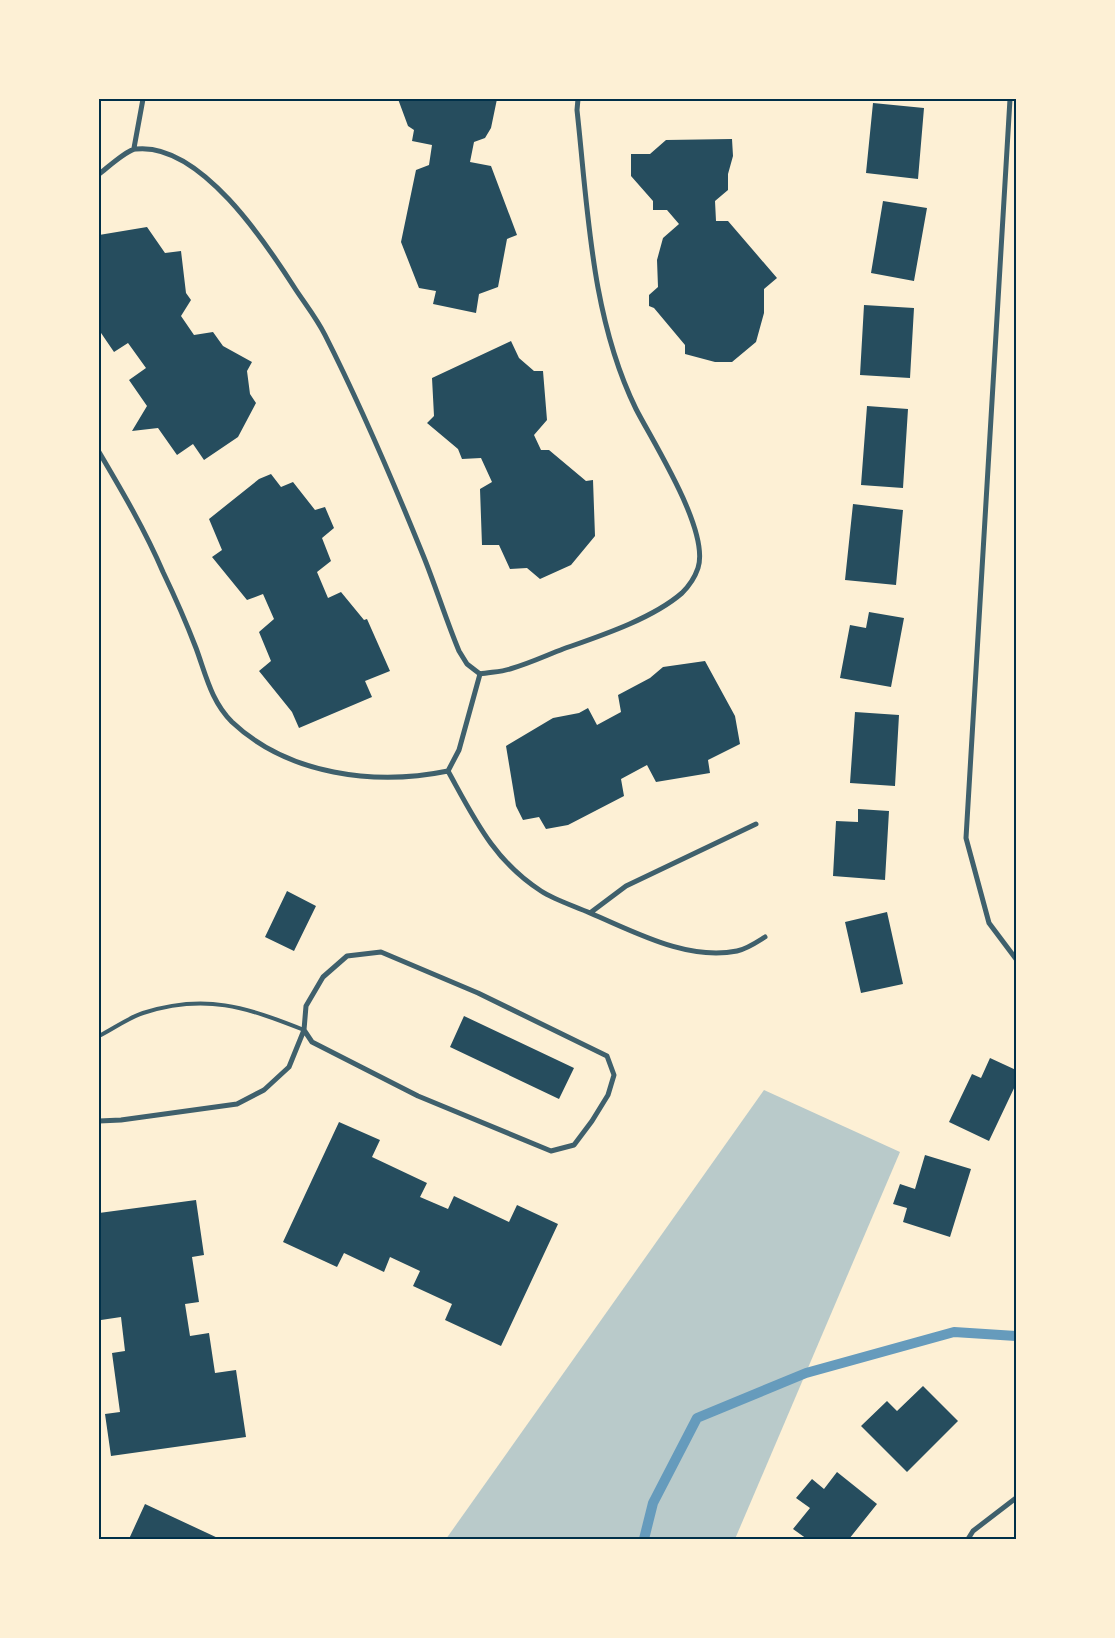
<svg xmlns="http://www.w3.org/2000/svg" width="1115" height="1638" font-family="Overpass,sans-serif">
  <rect width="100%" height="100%" fill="#fdf0d5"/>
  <path fill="#b9caca" d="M764 1090 900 1152 735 1539H446Z"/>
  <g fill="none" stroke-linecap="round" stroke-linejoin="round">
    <path stroke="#669bbc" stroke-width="10" d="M644 1539 653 1503 697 1418 806 1373 954 1332 1016 1336"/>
  </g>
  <path fill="#264d5e" d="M398 99H497L491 128 485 138 474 142 470 162 491 166 517 235 507 239 498 287 479 294 476 313 433 304 436 291 419 288 401 242 416 170 429 165 432 145 412 141 414 130 408 126Z
    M873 103 924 108 918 179 866 173Z
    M732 139 733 156 728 174V190L715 201 716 221H728L777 278 764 289V313L756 342 732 362H715L685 354V345L654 308 649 306V295L658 287 657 260 663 238 679 224 667 210H653V201L631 176V154H650L666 140Z
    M883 201 927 208 914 281 871 273Z
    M147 227 165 253 181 251 186 293 191 300 181 316 194 335 213 332 223 346 252 362 247 371 250 394 256 403 238 437 204 460 193 444 177 455 158 428 132 431 147 406 129 380 146 368 128 343 114 352 99 330V235Z
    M864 305 914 308 910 378 860 375Z
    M511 341 519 358 534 371H543L547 420 534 435 541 450H549L586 481 593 480 595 536 571 565 540 579 527 568 510 569 499 545H482L480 489 492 482 481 458 462 459 458 449 427 423 434 416 432 378Z
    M867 406 908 409 903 488 861 485Z
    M271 474 281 487 293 482 315 510 325 507 334 528 322 538 331 561 317 572 328 598 341 592 364 620 367 619 390 671 365 681 372 697 299 728 292 712 259 671 271 661 259 632 274 619 263 594 247 600 212 557 222 550 209 519 259 479Z
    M853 504 903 510 896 585 845 580Z
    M869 612 904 618 891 687 840 678 850 625 866 628Z
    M705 661 735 716 740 744 708 760 710 773 656 782 647 765 621 779 624 796 568 825 546 829 539 817 523 820 516 806 506 746 553 718 579 713 588 708 597 725 621 712 618 695 650 678 663 667Z
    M855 712 899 715 895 786 850 783Z
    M858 809 889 811 885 880 833 876 836 821 858 822Z
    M287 891 316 906 294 951 265 937Z
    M887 912 903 984 861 993 845 922Z
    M464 1016 574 1068 559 1099 450 1047Z
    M990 1058 1016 1070V1084L989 1141 949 1122 972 1074 981 1078Z
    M339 1122 380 1140 372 1157 427 1183 420 1197 448 1209 454 1196 509 1222 517 1205 558 1224 501 1346 445 1320 452 1304 413 1286 420 1271 390 1257 384 1272 344 1253 337 1267 283 1242Z
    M925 1155 971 1169 950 1237 903 1222 907 1208 893 1204 900 1184 915 1189Z
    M196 1200 204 1255 192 1257 199 1302 185 1304 190 1336 209 1333 215 1373 236 1370 246 1437 111 1456 105 1414 120 1412 112 1353 125 1351 121 1317 101 1320 99 1307V1213Z
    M923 1386 958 1421 907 1472 861 1426 887 1401 897 1411Z
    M837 1472 877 1504 849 1539H807L793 1529 810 1508 796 1498 812 1479 824 1489Z
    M145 1504 220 1539H129Z"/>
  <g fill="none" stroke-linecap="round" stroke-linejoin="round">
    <path stroke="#3f606c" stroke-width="4" d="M99 1036C113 1029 128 1018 143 1013 205 993 246 1007 304 1030"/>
    <path stroke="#3f606c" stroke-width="5" d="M1010 99 966 838 989 923 1016 959
      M134 148 143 99
      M99 174C107 168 128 149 136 149 200 142 266 243 296 290 306 305 317 319 325 335 361 406 393 481 423 555 436 587 446 620 459 651L467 664 480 674C490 672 501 672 510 669 528 664 545 656 563 649 600 636 652 619 682 593 689 586 695 577 698 568 710 531 654 444 636 409 591 317 588 210 577 110L578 99
      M99 452C122 491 145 530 163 572 175 597 186 622 196 648 206 675 211 701 232 722 288 775 375 786 448 771L459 750 480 674
      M448 771C474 818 494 861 541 891 555 900 574 906 590 913L626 886 756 824
      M590 913C635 932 687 961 737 951 747 949 757 942 765 937
      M381 952 478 993 607 1056 614 1075 608 1095 592 1121 574 1145 551 1151 418 1096 312 1042 304 1030 306 1006 323 977 347 956Z
      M99 1121 121 1120 237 1104 264 1090 289 1067 304 1030
      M968 1539 973 1531 1016 1498"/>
  </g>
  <rect width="1115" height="1638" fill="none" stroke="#fdf0d5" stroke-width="200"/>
  <rect x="100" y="100" width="915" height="1438" fill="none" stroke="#003049" stroke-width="2"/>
</svg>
